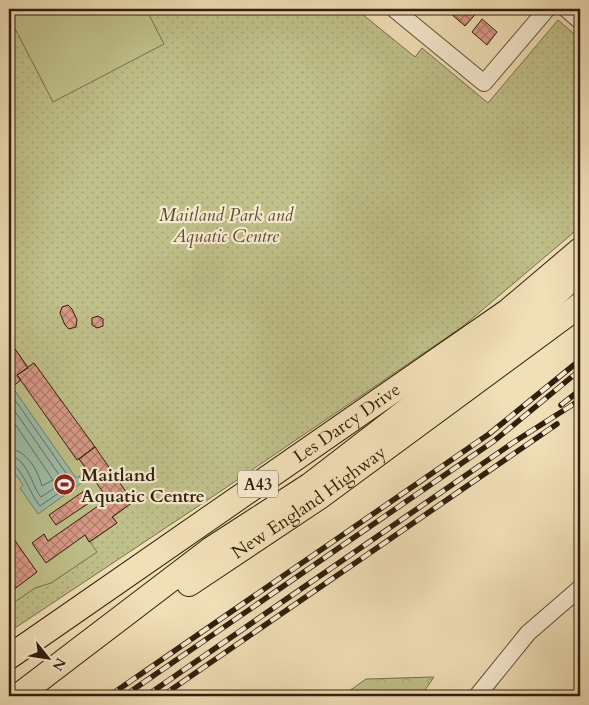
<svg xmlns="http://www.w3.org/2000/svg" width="589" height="705" font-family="Cardo,serif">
  <defs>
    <pattern id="forest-crowns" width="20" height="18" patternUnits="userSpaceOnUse" patternTransform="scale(1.25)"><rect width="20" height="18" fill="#c0c08a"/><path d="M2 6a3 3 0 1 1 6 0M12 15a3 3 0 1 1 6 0" fill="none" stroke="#a5a576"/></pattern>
    <pattern id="park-dots" width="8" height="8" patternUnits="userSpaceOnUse" patternTransform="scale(1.25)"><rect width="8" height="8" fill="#c0c08a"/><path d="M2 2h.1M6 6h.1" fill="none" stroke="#a5a576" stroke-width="1.8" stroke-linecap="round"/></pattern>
    <pattern id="building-cross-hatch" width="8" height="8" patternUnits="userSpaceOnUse" patternTransform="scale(1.25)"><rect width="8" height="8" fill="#d99a87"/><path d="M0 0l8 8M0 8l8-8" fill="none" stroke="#b17d6d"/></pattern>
  </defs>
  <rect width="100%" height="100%" fill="#f1dfb7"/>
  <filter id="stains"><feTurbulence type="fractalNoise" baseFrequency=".004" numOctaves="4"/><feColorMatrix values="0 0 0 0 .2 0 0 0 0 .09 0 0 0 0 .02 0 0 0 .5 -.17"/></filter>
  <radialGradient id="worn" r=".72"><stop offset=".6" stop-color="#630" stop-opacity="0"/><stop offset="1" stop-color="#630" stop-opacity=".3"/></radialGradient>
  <path fill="url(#forest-crowns)" stroke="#78704a" d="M434 677 421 696H342L366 679Z"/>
  <path fill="url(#park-dots)" stroke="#78704a" d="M9 9H356L415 57 422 48 488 103 558 20 580 39 579 228 462 327 221 491 9 632Z"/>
  <path fill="#c0c08a" stroke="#78704a" d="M9 9H146L164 44 53 102 9 17Z
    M15 349 28 367 34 363 133 502 113 517 117 523 90 542 97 552 51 583 35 588 9 606V354Z"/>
  <path fill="#9cbda8" stroke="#717e69" d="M15 391 76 478 79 476 83 482 38 514 20 488 23 485 9 465V396Z"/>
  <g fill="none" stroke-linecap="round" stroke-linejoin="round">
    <path stroke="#666e5a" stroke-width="1" d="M9 400H15L73 483 40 506C30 495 22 465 9 463
      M9 406 12 407 64 482 41 497C31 485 28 458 9 456
      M9 415 53 480 42 486C38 471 27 450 9 449"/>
  </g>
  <path fill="url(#building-cross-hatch)" stroke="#311f0b" d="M454 9H480L465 26 450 13Z
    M482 19 497 32 487 45 472 32Z
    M68 305 72 309 77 320 76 327 69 329 65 325 60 313 62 307Z
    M98 316 103 319V326L97 328 92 325V318Z
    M15 349 28 368 17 375 21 380 9 389V354Z
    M34 363 95 447 77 460 17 375Z
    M95 447 133 502 112 517 117 523 89 542 85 535 46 563 32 543 44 534 48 541 108 499 79 459Z
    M84 491 92 501 56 525 49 515Z
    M9 532 37 572 9 593Z"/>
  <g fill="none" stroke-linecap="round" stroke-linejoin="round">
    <defs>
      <path id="minor" d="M394 9 484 83 547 9
        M566 9 580 21
        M477 696 528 633 580 588"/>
      <g id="highway">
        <path id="s1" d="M189 584 318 498 580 305"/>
        <path id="s2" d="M9 657 508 311 580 250"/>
        <path d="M18 696 211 549 310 485 537 310 580 272"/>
      </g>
    </defs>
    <use href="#minor" stroke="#614f36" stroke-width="18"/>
    <use href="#highway" stroke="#311f0b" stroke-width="26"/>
    <use href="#minor" stroke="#f6ead0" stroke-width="16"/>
    <use href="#highway" stroke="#f1dfb7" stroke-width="24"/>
    <defs>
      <path id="rail" d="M561 405 580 390
        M109 696 489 434 580 360
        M124 696 494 441 580 370
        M146 696 514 442 580 400
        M162 696 557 424"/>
    </defs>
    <use href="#rail" stroke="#311f0b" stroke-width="5.5"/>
    <use href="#rail" stroke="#f6ead0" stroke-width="4" stroke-dasharray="11" stroke-linecap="butt"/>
  </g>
  <defs>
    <symbol id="stadium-disc" viewBox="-11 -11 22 22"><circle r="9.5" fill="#8f2418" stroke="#f6ead0"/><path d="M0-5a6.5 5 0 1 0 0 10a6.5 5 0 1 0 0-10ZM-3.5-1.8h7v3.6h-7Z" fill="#fff"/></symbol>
  </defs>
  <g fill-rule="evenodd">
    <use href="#stadium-disc" x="52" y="472" width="25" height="25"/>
  </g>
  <g text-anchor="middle" stroke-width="4.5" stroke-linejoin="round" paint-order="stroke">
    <rect fill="#f6ead0" stroke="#6c5c46" stroke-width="1" x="238" y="470.5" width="40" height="27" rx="4"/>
    <g font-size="16" font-weight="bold" fill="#311f0b">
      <text x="258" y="490">A43</text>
    </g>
    <g font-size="18" font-style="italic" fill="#5c4f31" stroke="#f6ead0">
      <text x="226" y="221">Maitland Park and<tspan x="226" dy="21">Aquatic Centre</tspan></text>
    </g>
    <g font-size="18" fill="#311f0b" stroke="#f6ead0">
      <text dy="6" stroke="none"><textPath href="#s2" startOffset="411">Les Darcy Drive</textPath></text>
      <text dy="6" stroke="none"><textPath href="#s1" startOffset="145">New England Highway</textPath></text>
    </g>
    <g font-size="18" font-weight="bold" fill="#311f0b" stroke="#f6ead0" text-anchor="start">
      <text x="81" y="481">Maitland<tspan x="81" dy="21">Aquatic Centre</tspan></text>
    </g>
  </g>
  <rect width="589" height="705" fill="none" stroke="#f1dfb7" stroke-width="30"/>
  <rect x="10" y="10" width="569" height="685" fill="none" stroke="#311f0b" stroke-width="2.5"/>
  <rect x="15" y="15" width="559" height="675" fill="none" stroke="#311f0b"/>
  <g transform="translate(48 658) rotate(120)" stroke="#f6ead0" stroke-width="4" paint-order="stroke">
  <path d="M0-4L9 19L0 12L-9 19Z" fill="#311f0b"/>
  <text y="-8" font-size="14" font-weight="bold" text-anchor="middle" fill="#311f0b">N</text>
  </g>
  <rect width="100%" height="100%" filter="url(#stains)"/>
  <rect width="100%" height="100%" fill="url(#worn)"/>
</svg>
